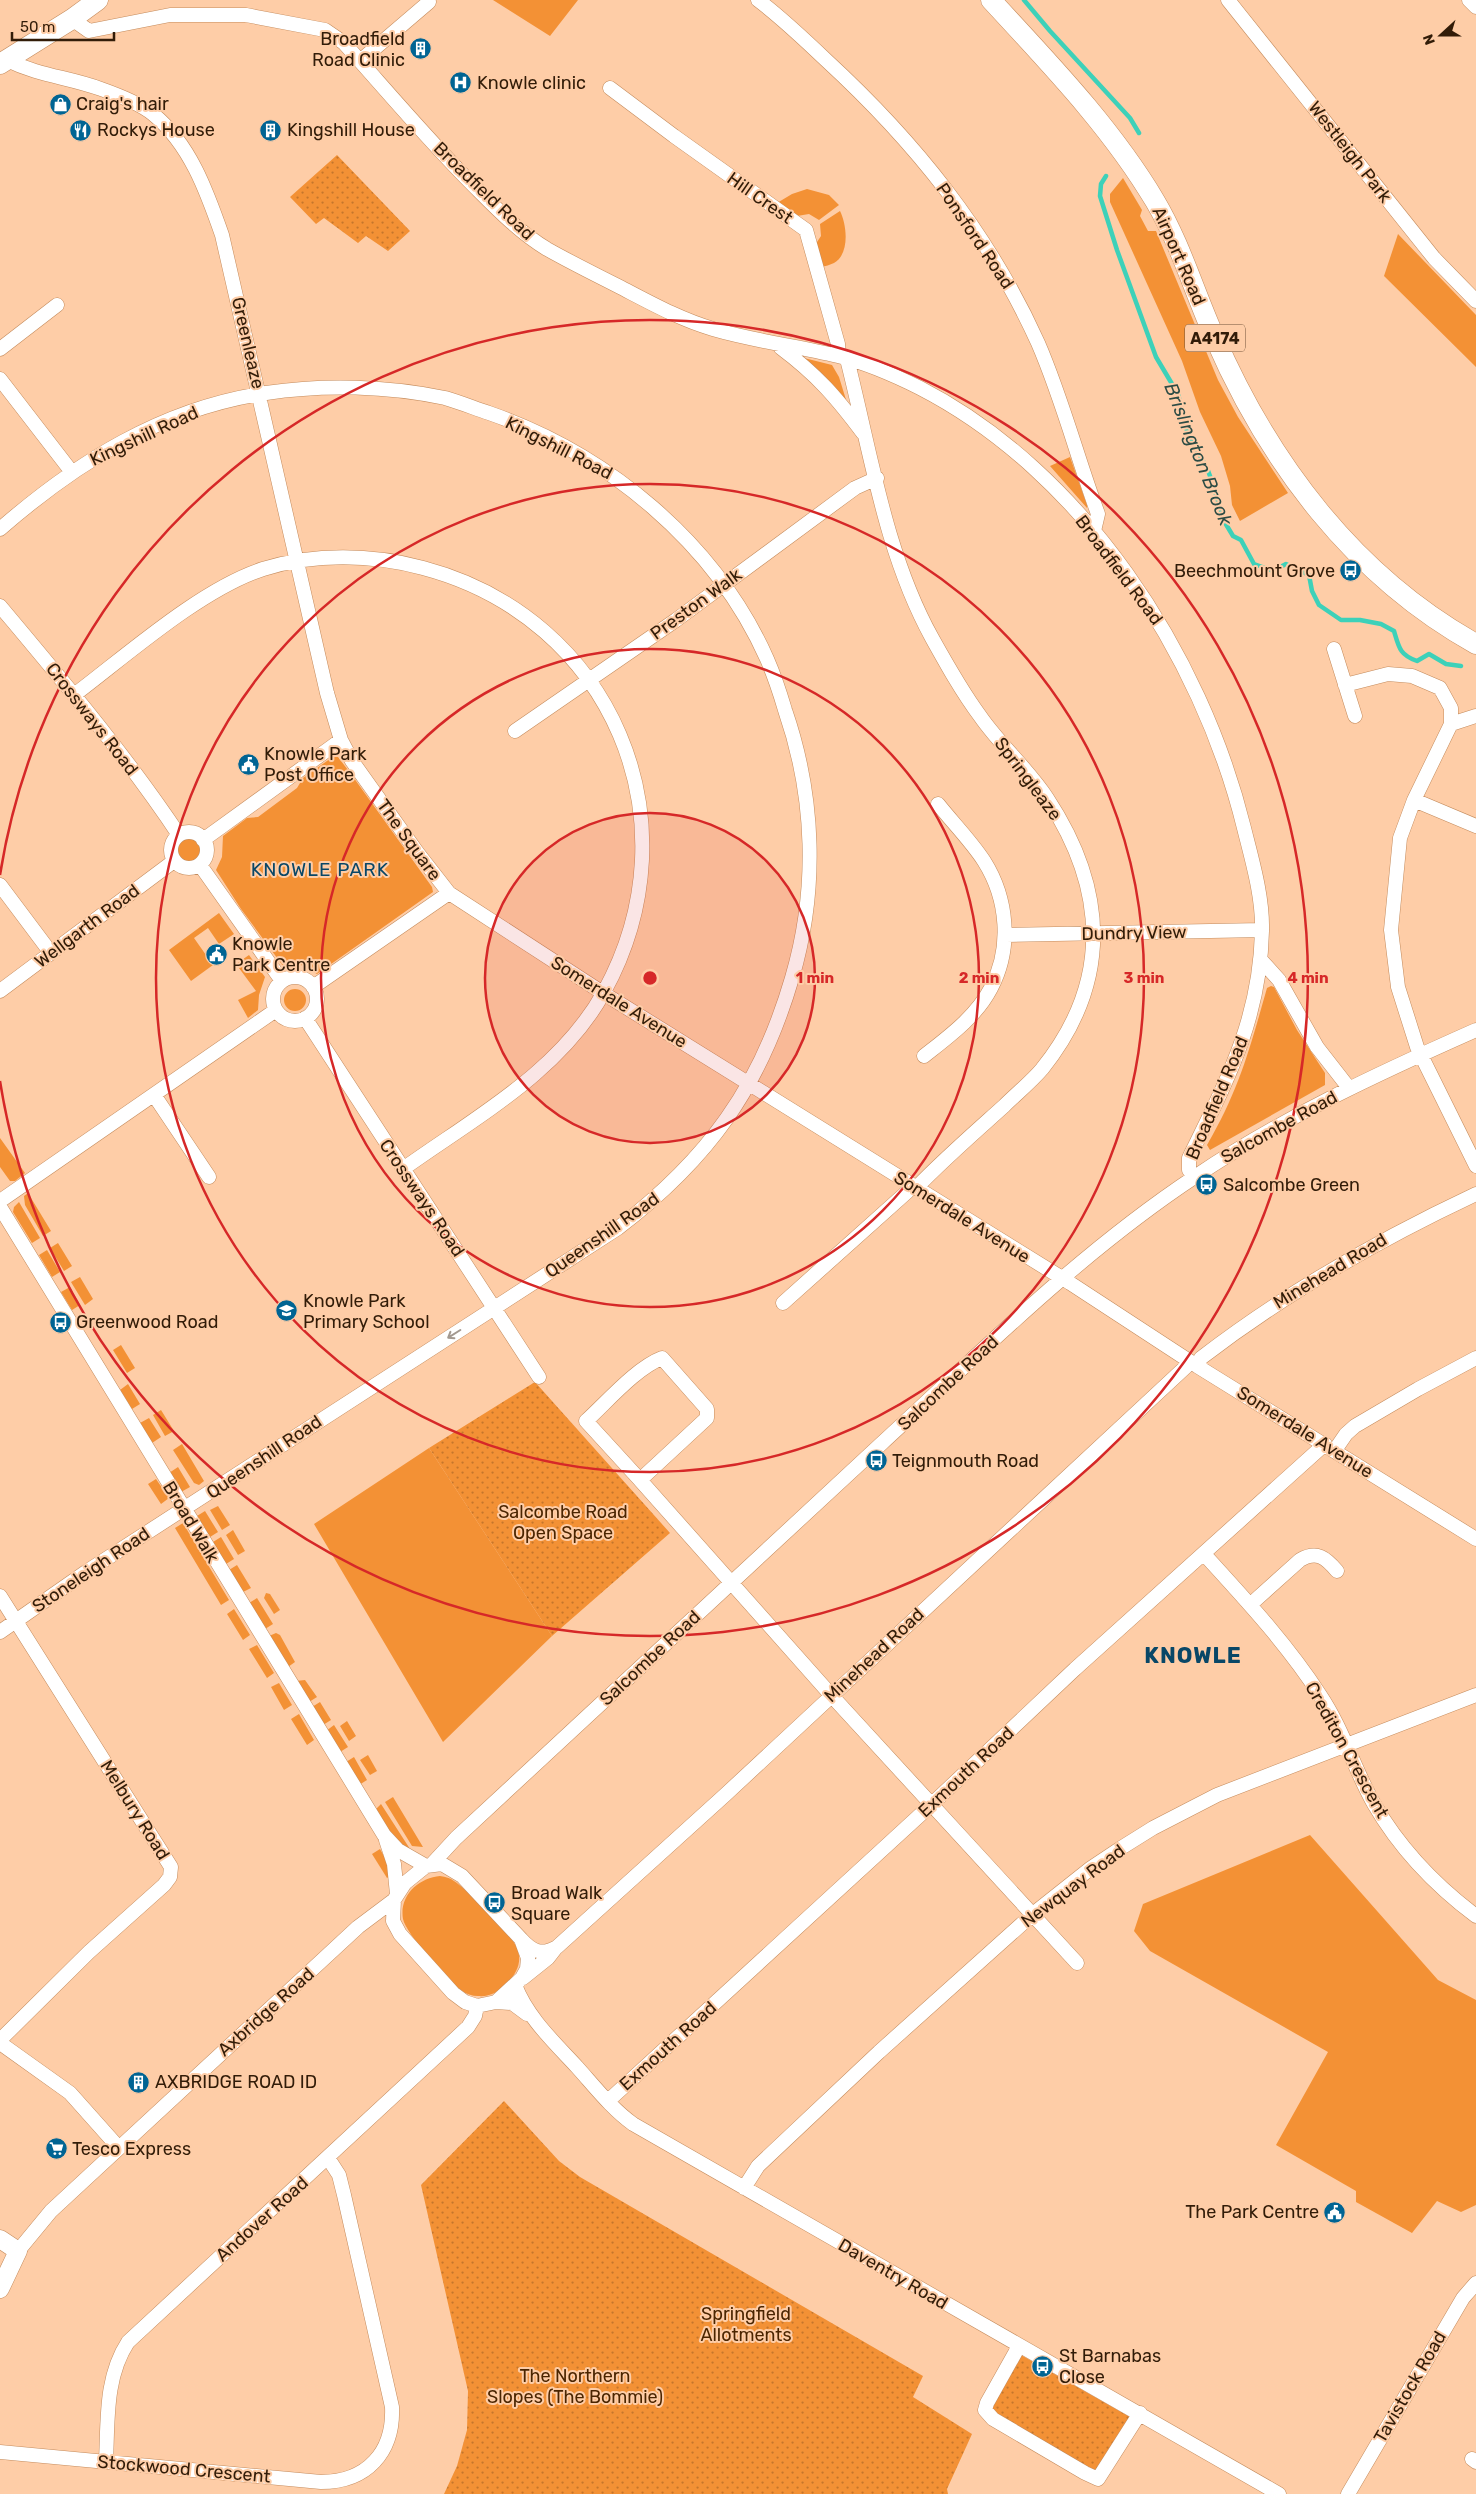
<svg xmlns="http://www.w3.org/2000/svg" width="1476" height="2494" font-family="Rubik,sans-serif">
  <defs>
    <pattern id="park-dots" width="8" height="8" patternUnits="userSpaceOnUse" patternTransform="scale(1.25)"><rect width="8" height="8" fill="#f39135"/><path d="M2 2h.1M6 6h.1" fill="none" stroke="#c5762b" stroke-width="1.8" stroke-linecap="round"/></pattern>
  </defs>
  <rect width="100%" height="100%" fill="#fecda7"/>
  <path fill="#f39135" d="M493 0H578L550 36Z
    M1123 178 1142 210 1140 216 1148 231H1156L1218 380 1238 417 1288 493 1240 521 1232 505 1230 486 1221 456 1200 412 1182 361 1110 202V194Z
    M807 189 829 195 839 205 819 220 809 214 797 216 777 203 792 194Z
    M840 211C847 225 850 254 834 263 830 265 825 266 822 267L815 245 821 236 820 224Z
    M1398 234 1476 315V367L1384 276Z
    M804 358 832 365 839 377 847 403Z
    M1070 457 1087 505V508L1050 466Z
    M334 756 338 757 351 774 432 887 433 892 317 974 301 965 283 966 241 909 216 870 222 857 223 836 247 818 258 817 297 788 303 778Z
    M176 850a12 12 0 1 1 24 0a12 12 0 1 1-24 0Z
    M219 913 234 934 219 944 208 928 194 938 213 965 191 981 169 950Z
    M249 955 265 977 259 995 258 1010 248 1018 238 1000 256 991 236 964Z
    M1271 986 1274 987 1297 1030 1325 1073V1085L1210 1150 1207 1145C1239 1090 1250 1048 1267 988Z
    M284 1000a11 11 0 1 1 22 0a11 11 0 1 1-22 0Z
    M0 1138 25 1173 15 1181H10L0 1167Z
    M28 1193 51 1231 43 1236 25 1205 24 1196Z
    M19 1202 40 1238 32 1243 13 1212 14 1207Z
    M58 1243 72 1266 64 1271 50 1248Z
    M47 1250 60 1272 52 1277 39 1255Z
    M80 1277 93 1299 85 1305 71 1282Z
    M70 1287 80 1305 72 1310 61 1292Z
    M121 1345 135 1368 127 1373 113 1350Z
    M128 1384 140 1404 132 1409 120 1390Z
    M161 1410 174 1431 165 1436 153 1415Z
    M149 1418 161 1437 152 1443 140 1423Z
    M182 1444 204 1481 199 1485 194 1483 173 1450Z
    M429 1448 552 1636 443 1742 314 1524Z
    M178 1467 190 1487 181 1492 169 1473Z
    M156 1479 169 1498 161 1504 148 1484Z
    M218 1506 230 1525 222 1530 210 1510Z
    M205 1511 218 1532 210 1537 197 1516Z
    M183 1523 229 1600 221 1605 175 1528Z
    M233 1530 245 1551 238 1555 226 1535Z
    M221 1537 234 1559 226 1564 213 1542Z
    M237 1565 251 1588 243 1592 229 1570Z
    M266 1593 270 1594 280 1610 274 1614 264 1598Z
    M257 1598 273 1624 265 1629 249 1603Z
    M234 1609 250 1635 243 1640 227 1614Z
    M276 1633 280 1635 295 1662 288 1667 269 1636Z
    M257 1645 274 1673 267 1678 249 1649Z
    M305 1680 317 1697 309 1702 296 1681Z
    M279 1683 292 1705 284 1710 271 1687Z
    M320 1702 331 1720 323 1725 312 1707Z
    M299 1714 314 1740 307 1745 291 1719Z
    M347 1721 356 1736 349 1741 340 1726Z
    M334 1725 348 1747 340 1752 326 1731Z
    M368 1755 377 1771 370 1775 360 1760Z
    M354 1757 367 1780 359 1785 346 1762Z
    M393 1797 423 1847 412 1846 385 1802Z
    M381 1804 410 1849 402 1850 375 1810Z
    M1310 1835 1438 1980 1476 2000V2205L1461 2212 1437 2201 1412 2233 1356 2202V2191L1276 2145 1328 2052 1150 1951 1134 1931 1143 1904Z
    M380 1849 389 1865 390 1876 387 1878 372 1854Z
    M440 1876C446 1877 450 1878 454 1881 468 1890 511 1933 517 1948 523 1962 516 1975 505 1985 498 1992 490 1997 478 1996 472 1996 466 1994 461 1990 448 1981 406 1934 403 1919 399 1895 419 1878 440 1876Z"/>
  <path fill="url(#park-dots)" d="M337 155 410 231 388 251 366 236 358 243 324 218 316 224 290 197Z
    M535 1382 670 1533 552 1636 429 1448Z
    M504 2101 559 2161 580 2177 923 2376 913 2397 972 2434 947 2489 948 2494H444L457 2466 467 2430 468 2391 421 2185Z
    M1021 2355 1130 2417 1101 2467 1094 2470 1086 2468 987 2411Z"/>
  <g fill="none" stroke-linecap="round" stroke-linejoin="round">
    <path stroke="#3dd1b9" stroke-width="4.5" d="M1024 0 1050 31 1130 118 1139 133
      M1106 176 1101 184 1100 196 1117 250 1156 357 1178 394 1188 435 1207 468 1213 484 1224 521 1233 536 1241 540 1254 564 1273 571 1286 564 1309 575 1312 591 1319 605 1341 620H1360L1381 624 1394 631C1399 648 1400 655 1417 661L1429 654 1446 664 1461 666"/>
    <defs>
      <path id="minor" d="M758 0C782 18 804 39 826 60 914 141 988 232 1038 343 1062 398 1077 457 1098 514L1094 531
        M1228 0 1434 258 1476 301
        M1469 0 1476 7
        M72 19 89 31 170 15H246L325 30 344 43C387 91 428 140 474 186 496 208 519 232 547 249 570 262 594 274 618 286 649 302 679 319 713 329 754 341 796 346 838 356 867 363 894 375 920 388 1083 472 1201 653 1244 828 1252 860 1263 897 1262 931 1260 1020 1227 1080 1189 1158V1170L1194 1177
        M7 60C40 76 68 77 101 89 118 95 139 103 153 114 190 144 207 192 222 235L327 693 341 740
        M360 61 429 2
        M610 88 674 136 806 230 838 344 839 356
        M781 348C817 375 836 397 863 433
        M0 349 57 305
        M847 359C871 453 885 553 932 638 947 665 962 692 980 716 1000 745 1028 769 1047 798 1107 889 1112 982 1042 1069 1031 1082 1016 1094 1004 1106 974 1133 944 1159 916 1188
        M0 379 71 471
        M0 529C77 462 163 408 266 393 324 384 388 386 445 398 459 402 474 408 489 413 607 454 715 542 767 659 774 675 780 693 785 710 815 797 818 890 792 978 760 1088 708 1159 618 1228L86 1572 0 1632
        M0 606C62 680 125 754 179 835
        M1334 649 1355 716
        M1345 685 1388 674 1412 676 1440 688 1451 708V724L1414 800 1400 838 1391 930 1398 987 1417 1047 1476 1166
        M74 695C127 655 201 589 263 569 314 553 372 554 423 568 612 618 698 821 604 992 560 1072 474 1118 403 1169
        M1451 724 1476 716
        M515 731 676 620 855 488 877 478
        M1414 800 1476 826
        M171 850a18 18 0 1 1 36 0a18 18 0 1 1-36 0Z
        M203 840 341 740 352 761 417 852 449 893 313 987
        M200 865 282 981
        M0 885 51 953
        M449 893 603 993 1070 1283 1197 1366 1476 1539
        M1006 935 1262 930
        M1260 959 1279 980 1317 1047 1349 1088
        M273 999a22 22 0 1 1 44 0a22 22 0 1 1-44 0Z
        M0 991 174 861
        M305 1018 539 1377
        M924 1056C948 1037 976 1017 991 988 1012 948 1008 899 984 861 971 841 953 823 938 804
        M154 1095 209 1177
        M0 1201 276 1010
        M0 1207 384 1835 398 1850 426 1866
        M783 1303 907 1192 911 1185
        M1197 1366 1201 1358C1287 1292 1378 1240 1476 1194
        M1335 1450 1346 1434 1355 1426 1418 1389 1476 1358
        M640 1480 586 1421C607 1402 636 1368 662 1358L707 1409V1418L640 1480 831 1695 1077 1963
        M1204 1554C1245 1599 1287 1644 1320 1695 1343 1729 1354 1769 1374 1804 1399 1847 1436 1886 1476 1916
        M0 1596 171 1867 170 1877 164 1885 89 1952 0 2040
        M1251 1604 1300 1560C1317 1550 1326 1558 1337 1571
        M386 1840 394 1864 397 1894
        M432 1864 456 1838C597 1706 739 1575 881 1444 982 1351 1081 1252 1196 1176 1284 1117 1379 1073 1476 1030
        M521 1939C532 1951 541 1956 557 1947L725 1795 1191 1362
        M523 1978 548 1958 555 1949
        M515 1985C527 2017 554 2042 577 2067 595 2087 612 2109 633 2124L1279 2494
        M496 2002 522 1978 527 1969 528 1958 521 1939 462 1876 442 1864 426 1866 405 1883 394 1900 393 1921 400 1934 453 1993 465 2002 477 2006 496 2002 512 2003 527 2014
        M0 2043 70 2093 119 2148
        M608 2101 932 1804 1075 1669 1325 1444
        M744 2188 758 2166 879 2052 1033 1914 1091 1868 1121 1848 1153 1828 1217 1795 1476 1695
        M18 2251 51 2211 358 1927 394 1900
        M1019 2346 987 2403 985 2410 993 2419 1085 2473 1098 2479 1140 2413
        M0 2452 321 2482C367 2482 394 2452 392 2407L344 2195 339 2175 328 2158
        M1472 2459 1476 2462
        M106 2461C108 2420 105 2377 128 2342L468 2027 475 2016 477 2006
        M1348 2494 1463 2298 1476 2283"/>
      <path id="major" d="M0 2239 18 2251 0 2289"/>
      <path id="highway" d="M991 0C1049 63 1111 127 1155 201 1180 243 1194 291 1214 336 1269 463 1354 576 1476 644
        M0 64 72 19 98 0"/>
    </defs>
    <use href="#minor" stroke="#c48b5c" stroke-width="15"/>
    <use href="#major" stroke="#c48b5c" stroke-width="19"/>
    <use href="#highway" stroke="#c48b5c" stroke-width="21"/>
    <use href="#minor" stroke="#fff" stroke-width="14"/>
    <use href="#major" stroke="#fff" stroke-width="18"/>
    <use href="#highway" stroke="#fff" stroke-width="20"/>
  </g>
  <defs><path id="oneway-shaft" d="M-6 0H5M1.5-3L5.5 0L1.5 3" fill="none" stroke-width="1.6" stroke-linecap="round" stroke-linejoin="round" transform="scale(1.25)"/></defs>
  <use stroke="#a39990" href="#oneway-shaft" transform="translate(454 1334) rotate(148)"/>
  <circle cx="650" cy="978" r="165" fill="#d62828" fill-opacity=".12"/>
  <g fill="none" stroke="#d62828" stroke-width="2.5">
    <circle cx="650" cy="978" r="165"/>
    <circle cx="650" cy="978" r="329"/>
    <circle cx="650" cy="978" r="494"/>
    <path d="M0 875A658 658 0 1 1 0 1081"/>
  </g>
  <defs>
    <symbol id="building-disc" viewBox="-11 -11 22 22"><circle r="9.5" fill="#006493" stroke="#fecda7"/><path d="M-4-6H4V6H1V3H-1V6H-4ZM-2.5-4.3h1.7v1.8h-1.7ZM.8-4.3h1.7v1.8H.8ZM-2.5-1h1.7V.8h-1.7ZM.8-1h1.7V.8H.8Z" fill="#fff"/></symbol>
    <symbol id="hospital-disc" viewBox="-11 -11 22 22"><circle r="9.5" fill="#006493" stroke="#fecda7"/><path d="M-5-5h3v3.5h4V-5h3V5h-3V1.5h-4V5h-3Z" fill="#fff"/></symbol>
    <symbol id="shop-disc" viewBox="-11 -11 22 22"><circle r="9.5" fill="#006493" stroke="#fecda7"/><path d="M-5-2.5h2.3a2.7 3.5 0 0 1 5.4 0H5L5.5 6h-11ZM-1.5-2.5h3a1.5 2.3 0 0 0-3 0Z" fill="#fff"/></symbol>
    <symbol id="restaurant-disc" viewBox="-11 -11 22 22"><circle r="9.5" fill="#006493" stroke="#fecda7"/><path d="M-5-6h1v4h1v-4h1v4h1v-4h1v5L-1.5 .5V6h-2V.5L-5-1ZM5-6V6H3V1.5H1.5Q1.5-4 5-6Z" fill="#fff"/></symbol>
    <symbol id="bus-disc" viewBox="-11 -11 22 22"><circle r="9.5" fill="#006493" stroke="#fecda7"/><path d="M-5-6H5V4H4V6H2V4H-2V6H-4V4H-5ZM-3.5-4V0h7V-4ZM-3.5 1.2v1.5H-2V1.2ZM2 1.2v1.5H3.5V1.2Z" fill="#fff"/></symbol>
    <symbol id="civic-disc" viewBox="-11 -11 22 22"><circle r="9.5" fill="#006493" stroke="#fecda7"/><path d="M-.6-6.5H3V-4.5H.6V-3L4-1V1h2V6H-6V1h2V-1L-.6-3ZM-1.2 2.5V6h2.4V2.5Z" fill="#fff"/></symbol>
    <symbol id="school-disc" viewBox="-11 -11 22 22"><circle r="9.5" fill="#006493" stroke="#fecda7"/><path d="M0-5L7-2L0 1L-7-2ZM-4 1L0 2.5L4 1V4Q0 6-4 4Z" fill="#fff"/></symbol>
    <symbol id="supermarket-disc" viewBox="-11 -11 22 22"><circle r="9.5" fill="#006493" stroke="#fecda7"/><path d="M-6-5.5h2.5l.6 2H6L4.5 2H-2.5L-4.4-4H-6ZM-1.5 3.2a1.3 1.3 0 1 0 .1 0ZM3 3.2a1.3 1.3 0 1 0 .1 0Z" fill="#fff"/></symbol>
  </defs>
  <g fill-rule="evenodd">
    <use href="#building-disc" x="408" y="36" width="25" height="25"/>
    <use href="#hospital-disc" x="448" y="70" width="25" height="25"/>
    <use href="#shop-disc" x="48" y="92" width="25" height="25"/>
    <use href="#restaurant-disc" x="68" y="118" width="25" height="25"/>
    <use href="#building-disc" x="258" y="118" width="25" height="25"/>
    <use href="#bus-disc" x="1338" y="558" width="25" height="25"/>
    <use href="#civic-disc" x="236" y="752" width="25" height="25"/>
    <use href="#civic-disc" x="204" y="942" width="25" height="25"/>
    <use href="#bus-disc" x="1194" y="1172" width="25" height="25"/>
    <use href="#school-disc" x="274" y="1298" width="25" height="25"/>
    <use href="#bus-disc" x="48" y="1310" width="25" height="25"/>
    <use href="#bus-disc" x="864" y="1448" width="25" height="25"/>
    <use href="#bus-disc" x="482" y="1890" width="25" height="25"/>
    <use href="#building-disc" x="126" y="2070" width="25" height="25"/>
    <use href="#supermarket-disc" x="44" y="2136" width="25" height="25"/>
    <use href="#civic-disc" x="1322" y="2200" width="25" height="25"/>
    <use href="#bus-disc" x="1030" y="2354" width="25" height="25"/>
  </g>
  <g text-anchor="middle" stroke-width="4" stroke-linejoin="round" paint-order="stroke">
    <rect fill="#fecda7" stroke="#6f5138" stroke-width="1" x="1185" y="324.5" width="60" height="27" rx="4"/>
    <g font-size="16" font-weight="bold" fill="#321c08">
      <text x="1215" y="344">A4174</text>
    </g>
    <g font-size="18" fill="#321c08" stroke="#fecda7" text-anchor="start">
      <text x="405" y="45" text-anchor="end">Broadfield<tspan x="405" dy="21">Road Clinic</tspan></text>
      <text x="477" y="89">Knowle clinic</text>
      <text x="76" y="110">Craig's hair</text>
      <text x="97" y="136">Rockys House</text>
      <text x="287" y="136">Kingshill House</text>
      <text x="1335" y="577" text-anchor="end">Beechmount Grove</text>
      <text x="264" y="760">Knowle Park<tspan x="264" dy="21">Post Office</tspan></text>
      <text x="232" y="950">Knowle<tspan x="232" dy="21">Park Centre</tspan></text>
      <text x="1223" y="1191">Salcombe Green</text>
      <text x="303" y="1307">Knowle Park<tspan x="303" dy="21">Primary School</tspan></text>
      <text x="76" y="1328">Greenwood Road</text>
      <text x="892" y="1467">Teignmouth Road</text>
      <text x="511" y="1899">Broad Walk<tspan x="511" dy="21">Square</tspan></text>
      <text x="155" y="2088">AXBRIDGE ROAD ID</text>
      <text x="72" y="2155">Tesco Express</text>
      <text x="1319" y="2218" text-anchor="end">The Park Centre</text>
      <text x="1059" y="2362">St Barnabas<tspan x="1059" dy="21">Close</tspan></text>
    </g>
    <g font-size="18" fill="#321c08" stroke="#fecda7">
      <text transform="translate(1350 152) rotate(52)" y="6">Westleigh Park</text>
      <text transform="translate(484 191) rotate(44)" y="6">Broadfield Road</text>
      <text transform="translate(760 198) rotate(35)" y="6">Hill Crest</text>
      <text transform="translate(975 236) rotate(56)" y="6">Ponsford Road</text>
      <text transform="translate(1179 256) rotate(66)" y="6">Airport Road</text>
      <text transform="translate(248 343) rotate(77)" y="6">Greenleaze</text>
      <text transform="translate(144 436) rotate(-25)" y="6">Kingshill Road</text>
      <text transform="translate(559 448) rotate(27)" y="6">Kingshill Road</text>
      <text transform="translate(1119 570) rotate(53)" y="6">Broadfield Road</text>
      <text transform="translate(696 604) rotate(-36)" y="6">Preston Walk</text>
      <text transform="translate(92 719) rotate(52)" y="6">Crossways Road</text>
      <text transform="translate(1028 779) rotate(53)" y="6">Springleaze</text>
      <text transform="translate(409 840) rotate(54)" y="6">The Square</text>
      <text transform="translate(87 926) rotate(-37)" y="6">Wellgarth Road</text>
      <text transform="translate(1134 933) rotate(-1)" y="6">Dundry View</text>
      <text transform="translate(619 1002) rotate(32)" y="6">Somerdale Avenue</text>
      <text transform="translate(1217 1098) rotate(-67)" y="6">Broadfield Road</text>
      <text transform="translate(1279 1127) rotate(-29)" y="6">Salcombe Road</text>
      <text transform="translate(422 1198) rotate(56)" y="6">Crossways Road</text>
      <text transform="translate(962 1217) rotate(32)" y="6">Somerdale Avenue</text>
      <text transform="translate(602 1235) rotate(-35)" y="6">Queenshill Road</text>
      <text transform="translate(1330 1271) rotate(-31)" y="6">Minehead Road</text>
      <text transform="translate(948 1383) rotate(-43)" y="6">Salcombe Road</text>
      <text transform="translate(1305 1432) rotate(32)" y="6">Somerdale Avenue</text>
      <text transform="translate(264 1457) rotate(-34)" y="6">Queenshill Road</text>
      <text transform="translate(191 1522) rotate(59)" y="6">Broad Walk</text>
      <text transform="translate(91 1570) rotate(-34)" y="6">Stoneleigh Road</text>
      <text transform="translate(874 1655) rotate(-43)" y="6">Minehead Road</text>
      <text transform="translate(650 1658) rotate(-43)" y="6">Salcombe Road</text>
      <text transform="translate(1347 1750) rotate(61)" y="6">Crediton Crescent</text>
      <text transform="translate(966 1772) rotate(-43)" y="6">Exmouth Road</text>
      <text transform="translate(135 1810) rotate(58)" y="6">Melbury Road</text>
      <text transform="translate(1073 1886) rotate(-37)" y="6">Newquay Road</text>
      <text transform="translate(266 2012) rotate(-42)" y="6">Axbridge Road</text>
      <text transform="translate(668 2046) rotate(-42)" y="6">Exmouth Road</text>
      <text transform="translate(262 2219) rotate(-42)" y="6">Andover Road</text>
      <text transform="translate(893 2274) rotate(30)" y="6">Daventry Road</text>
      <text transform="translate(1410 2387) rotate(-60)" y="6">Tavistock Road</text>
      <text transform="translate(184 2469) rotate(5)" y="6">Stockwood Crescent</text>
    </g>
    <g font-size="18" fill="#4b2500" stroke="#fecda7">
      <text x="563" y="1518">Salcombe Road<tspan x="563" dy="21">Open Space</tspan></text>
      <text x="746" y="2320">Springfield<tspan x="746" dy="21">Allotments</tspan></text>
      <text x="575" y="2382">The Northern<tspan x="575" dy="21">Slopes (The Bommie)</tspan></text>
    </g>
    <g font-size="19" font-style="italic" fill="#2d4c45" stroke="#fecda7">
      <text transform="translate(1199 454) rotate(68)" y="7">Brislington Brook</text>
    </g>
    <g font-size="19" letter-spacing="1" fill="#094767" stroke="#fecda7">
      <text x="320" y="876">KNOWLE PARK</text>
    </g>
    <g font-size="22" font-weight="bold" letter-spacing="1" fill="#094767" stroke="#fecda7">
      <text x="1193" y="1663">KNOWLE</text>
    </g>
  </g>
  <circle cx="650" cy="978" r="8" fill="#d62828" stroke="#fecda7" stroke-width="2.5"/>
  <g font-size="15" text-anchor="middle" font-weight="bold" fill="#d62828" stroke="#fecda7" stroke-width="4" stroke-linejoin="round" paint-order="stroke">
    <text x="815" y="983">1 min</text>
    <text x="979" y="983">2 min</text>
    <text x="1144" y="983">3 min</text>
    <text x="1308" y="983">4 min</text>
  </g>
  <g transform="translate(1441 35) rotate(249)" stroke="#fecda7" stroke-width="4" paint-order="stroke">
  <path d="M0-4L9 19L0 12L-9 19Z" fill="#321c08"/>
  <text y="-8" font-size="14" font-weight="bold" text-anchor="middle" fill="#321c08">N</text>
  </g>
  <path d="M12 32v8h102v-8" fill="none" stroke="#321c08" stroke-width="2.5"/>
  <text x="20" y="32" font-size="15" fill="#321c08" stroke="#fecda7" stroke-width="4" paint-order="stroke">50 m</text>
</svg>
